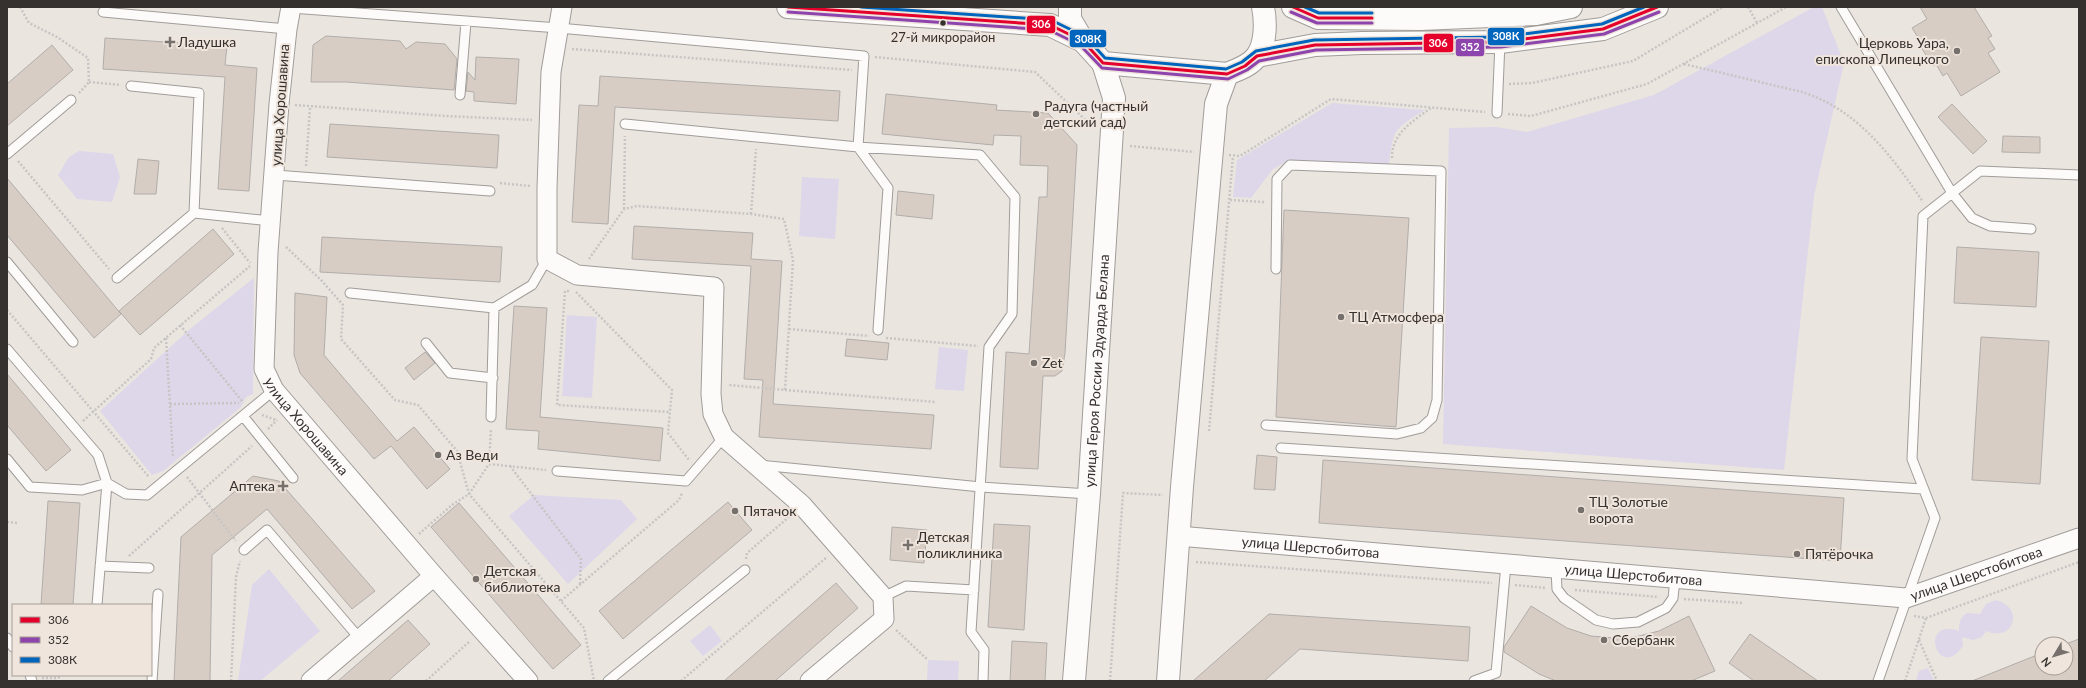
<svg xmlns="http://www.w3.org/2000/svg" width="2086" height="688" font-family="Lato,sans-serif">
  <rect width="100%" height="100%" fill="#ebe5e0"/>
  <path fill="#ded6e9" d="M1814 7H1822L1844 63 1814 196 1784 470 1443 444 1449 128 1496 127 1527 132 1654 95Z
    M1332 103 1425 110C1394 129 1393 129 1389 165L1288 161 1273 169 1251 198 1233 197 1237 160Z
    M79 151 113 154 120 177 112 202 77 199 58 175 69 157Z
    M802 177 839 179 835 239 799 236Z
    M254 278 253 394 246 397 241 407 163 471 152 475 100 411 190 329Z
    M567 315 597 317 592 398 562 396Z
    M939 347 968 350 964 391 935 389Z
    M534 495 621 500 637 519 568 584 509 516Z
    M269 569 320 631 260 681H238L252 585Z
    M1996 600C2026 608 2013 643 1986 631L1982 637 1973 640 1962 637 1963 646C1938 683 1917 617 1959 631 1959 622 1960 618 1967 613L1980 614 1986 604Z
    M710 625 722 641 703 656 690 641Z
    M928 660 959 661 958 681H927Z
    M1928 668 1934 681H1916L1919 671Z"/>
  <path fill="#d8cdc4" stroke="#b1adaa" d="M1920 7H1974L1992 36 1988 38 1995 49 1988 53 2000 72 1961 96 1947 73 1943 76 1936 64 1933 66 1917 41 1919 39 1912 28 1927 19Z
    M326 36 400 41 406 49 416 42 445 44 457 59 454 90 346 82H311L313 45Z
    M105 38 227 46 225 65 257 68 249 191 218 189 225 77 103 69Z
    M52 45 73 70 7 126V84Z
    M476 57 519 59 516 104 474 101V92L466 91 468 72 475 80Z
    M600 76 840 91 838 121 615 107 608 224 572 222 579 105 598 106Z
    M886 94 997 105 996 110 1048 113 1077 145 1065 353 1062 371 1055 376H1043L1038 469 1000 467 1006 352 1029 354 1039 197H1047L1048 166 1020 165 1021 136 994 135 993 145 882 134Z
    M1952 104 1987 141 1973 154 1938 117Z
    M330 124 499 135 497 168 327 157Z
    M2003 136 2040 137V153L2002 152Z
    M138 159 159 161 156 194H134Z
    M7 178 121 314 94 338 7 235Z
    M898 191 934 195 932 219 896 215Z
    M1284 210 1409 218 1396 427 1276 417Z
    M634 226 753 233 751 259 782 261 773 404 934 415 931 449 759 437 763 380 744 379 751 266 632 259Z
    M213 229 234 254 140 335 119 311Z
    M322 237 502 247 500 282 320 272Z
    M1957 247 2039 252 2036 307 1954 303Z
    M295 293 327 297 324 355 397 441 414 427 450 469 427 489 391 446 374 459 300 373 294 355Z
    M514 306 547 308 540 417 663 428 660 461 538 449 539 431 506 429Z
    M1981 337 2049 341 2040 484 1972 480Z
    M847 339 889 343 887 360 845 356Z
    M425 352 435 363 414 380 405 368Z
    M7 374 71 450 46 471 7 425Z
    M1257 455 1277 457 1275 490 1254 489Z
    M1323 460 1844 498 1840 561 1319 523Z
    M253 476 279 481 375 591 352 609 267 509 212 555 210 681H174L181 537Z
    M48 501 80 503 73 605H41Z
    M728 502 752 530 623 639 599 611Z
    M459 503 581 645 553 669 431 527Z
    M994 524 1030 526 1024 630 988 627Z
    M892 527 927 530 924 563 890 560Z
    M836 583 858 608 775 681H724Z
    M1531 606 1567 628 1591 636 1614 638 1635 637 1659 631 1689 616 1715 671 1691 681H1556L1539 674 1504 652V647Z
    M1269 614 1470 627 1468 661 1300 649 1264 681H1193Z
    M408 620 430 644 388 681H338Z
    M1750 634 1818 681H1754L1729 663Z
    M2079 639V681H1972L2042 653V668H2066V644Z
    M1012 641 1047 643 1045 681H1010Z"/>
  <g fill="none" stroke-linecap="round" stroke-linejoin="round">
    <defs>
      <path id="service" d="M1841 7 1952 193 1972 218 1990 226 2031 229
        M291 8 559 28 864 56 858 147 980 155 1015 197 1012 314 989 347 971 632 984 650 983 681
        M103 12 287 29
        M131 86 199 93 194 213
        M460 95 466 22
        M1497 113 1500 42
        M625 124 858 147 888 188 878 330
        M7 154 71 100
        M275 175 490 191
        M7 262 73 342
        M117 278 194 213 271 221
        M350 293 494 308 532 285 547 259
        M426 343 450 373 493 378
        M7 349 98 455 107 483 97 605
        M243 416 293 478
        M491 417 494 308
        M1266 425 1397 434 1421 428 1432 418 1437 400 1441 171 1290 165 1277 179 1276 269
        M1281 448 1923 489
        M7 459 30 487 82 490 107 483 126 494 147 495 274 390
        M759 465 981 487 1089 494
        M557 471 686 481 724 437
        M244 550 267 530 360 639
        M100 566 149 568
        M1556 569 1557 589 1564 598 1596 620 1613 624 1638 622 1666 608 1673 598 1675 579
        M883 597 906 586 974 590
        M7 638 13 647
        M30 675 32 681
        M152 681 158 594
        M608 681 745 570
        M1474 681 1496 673 1506 564
        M1878 681 1935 518 1912 459 1923 216 1980 171 2079 175"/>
      <g id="minor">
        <path id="s1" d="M291 7 287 29 279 104 268 252 264 369 274 390 434 576 528 681"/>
        <path d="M562 7 551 72 547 188V259L577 275 714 287 711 394 713 414 724 437 802 505 883 597 884 619 810 681"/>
        <path id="s2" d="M1178 536 1906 598 2079 538"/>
        <path d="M311 681 434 576"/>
      </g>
      <g id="tertiary">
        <path id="s3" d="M1074 681 1089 494 1114 98 1103 63"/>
        <path d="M1168 681 1182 487 1216 104 1227 74"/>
      </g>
      <path id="secondary" d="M788 7 1050 25 1083 41
        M1070 7V19L1083 41 1103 63 1227 74C1237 70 1250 66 1257 56 1266 43 1266 22 1263 7
        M1293 7 1318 18 1421 19 1536 14 1571 7
        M1257 56 1315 45 1362 43 1500 42 1603 29 1657 7"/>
    </defs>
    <use href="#service" stroke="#a09c98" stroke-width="11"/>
    <use href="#minor" stroke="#a09c98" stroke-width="21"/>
    <use href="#tertiary" stroke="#a09c98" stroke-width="24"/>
    <use href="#secondary" stroke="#a09c98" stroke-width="24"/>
    <path stroke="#c7c5c3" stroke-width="2.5" stroke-dasharray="2 2" stroke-linecap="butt" d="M20 7 29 23 57 37 88 58 89 82 79 93
      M1748 7 1757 23
      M572 49 852 70
      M875 57 1035 72 1093 127
      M1684 64 1802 92C1857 109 1892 156 1923 202
      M89 82 121 85
      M1509 84 1532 83 1633 61 1723 7
      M295 105 446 116 532 120
      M1508 114 1531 116 1647 84 1786 7
      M1130 146 1194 152
      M1229 155 1240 156 1331 99 1485 112
      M1392 158C1391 134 1414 120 1431 108
      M18 161 109 269
      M306 166 310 107
      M500 183 530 186
      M1230 200 1264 202
      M624 209 625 136
      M751 214 756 149
      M222 228 250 263
      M286 247 322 281 343 305 341 339 395 400 418 405 457 451 469 494 584 628 594 681
      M589 259 624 209 637 206 751 214 784 219 793 260 785 390 729 385
      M569 291H565L557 405 670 412
      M576 292 672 390 668 433 689 460
      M7 310 149 477
      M180 325 242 401
      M789 329 869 336
      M166 338 173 457
      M886 338 978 346
      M785 390 936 402
      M170 404 239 403
      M262 415 276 420
      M83 421 151 359 154 348 250 266
      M268 429 277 420
      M1209 431 1233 156
      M489 464 546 470
      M510 466 581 559 580 584
      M187 477 236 541
      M7 522 18 523
      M419 534 452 505 469 494 489 464 491 429
      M129 556 252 446
      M746 559 747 553 790 516
      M1196 562 1492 583
      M1515 585 1546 588
      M1575 590 1659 597
      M1684 599 1743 603
      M561 601 679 500 682 493
      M1914 616 1926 618 2079 562
      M896 630 928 660
      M1919 640 1937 681
      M42 678H58L62 675
      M231 681 236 577 240 561
      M426 681 470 641
      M681 681 827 557
      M1110 681 1123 493 1163 495
      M1905 681 1926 618"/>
    <use href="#service" stroke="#fcfbfa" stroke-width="9"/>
    <use href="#minor" stroke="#fcfbfa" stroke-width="19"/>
    <use href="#tertiary" stroke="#fcfbfa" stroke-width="22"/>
    <use href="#secondary" stroke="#fcfbfa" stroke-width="22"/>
    <defs>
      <path id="bus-1" d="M788 7 1050 25 1083 41 1103 63 1227 74 1245 66 1257 56 1315 45 1500 42 1603 29 1657 7
        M1293 7 1318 18H1372"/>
      <path id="bus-2" d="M788 12 1049 30 1080 45 1102 68 1228 79 1247 70 1259 61 1316 50 1501 47 1604 34 1659 12
        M1291 12 1317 23H1372"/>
      <path id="bus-3" d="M861 7 1051 20 1086 37 1105 58 1226 69 1242 62 1256 51 1314 40 1500 37 1602 24 1644 7
        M1305 7 1319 13H1372"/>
    </defs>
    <use href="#bus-1" stroke="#efe5dc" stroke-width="6"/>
    <use href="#bus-2" stroke="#efe5dc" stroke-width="6"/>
    <use href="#bus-3" stroke="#efe5dc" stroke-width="6"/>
    <use href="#bus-1" stroke="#e4002b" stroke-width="3"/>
    <use href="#bus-2" stroke="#8e44ad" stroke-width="3"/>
    <use href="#bus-3" stroke="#0065bd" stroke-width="3"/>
  </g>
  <circle fill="#35312e" stroke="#efe5dc" stroke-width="1.5" cx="943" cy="23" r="3.5"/>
  <g fill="#75706c" stroke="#efe5dc" stroke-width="1.5">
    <path d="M168 36h4v4h4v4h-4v4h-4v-4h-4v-4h4z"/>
    <circle cx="1957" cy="51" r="4"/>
    <circle cx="1036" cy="114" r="4"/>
    <circle cx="1341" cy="317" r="4"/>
    <circle cx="1034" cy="363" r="4"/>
    <circle cx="438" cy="455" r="4"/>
    <path d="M281 480h4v4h4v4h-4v4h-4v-4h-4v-4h4z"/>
    <circle cx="1581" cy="510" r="4"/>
    <circle cx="735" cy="511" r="4"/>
    <path d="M906 539h4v4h4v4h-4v4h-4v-4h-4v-4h4z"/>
    <circle cx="1797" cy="554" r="4"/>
    <circle cx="476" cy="579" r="4"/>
    <circle cx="1604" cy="640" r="4"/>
  </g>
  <g text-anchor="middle" stroke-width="4" stroke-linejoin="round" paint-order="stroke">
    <g font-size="13" fill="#35312e" stroke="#efe5dc">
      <text x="943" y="42">27-й микрорайон</text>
    </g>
    <g font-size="14" fill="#35312e" stroke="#efe5dc" text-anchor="start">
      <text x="178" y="47">Ладушка</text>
      <text x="1949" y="48" text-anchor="end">Церковь Уара,<tspan x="1949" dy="16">епископа Липецкого</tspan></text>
      <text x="1044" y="111">Радуга (частный<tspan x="1044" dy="16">детский сад)</tspan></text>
      <text x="1349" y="322">ТЦ Атмосфера</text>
      <text x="1042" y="368">Zet</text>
      <text x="446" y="460">Аз Веди</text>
      <text x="275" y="491" text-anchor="end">Аптека</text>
      <text x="1589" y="507">ТЦ Золотые<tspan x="1589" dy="16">ворота</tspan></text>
      <text x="743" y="516">Пятачок</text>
      <text x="917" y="542">Детская<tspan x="917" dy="16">поликлиника</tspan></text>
      <text x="1805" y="559">Пятёрочка</text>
      <text x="484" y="576">Детская<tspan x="484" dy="16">библиотека</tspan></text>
      <text x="1612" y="645">Сбербанк</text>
    </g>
    <g font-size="14" fill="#35312e" stroke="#efe5dc">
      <text transform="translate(280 105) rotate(-86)" y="5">улица Хорошавина</text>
      <text dy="5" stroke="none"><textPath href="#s3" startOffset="311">улица Героя России Эдуарда Белана</textPath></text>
      <text dy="5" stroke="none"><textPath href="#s1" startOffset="435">улица Хорошавина</textPath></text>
      <text dy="5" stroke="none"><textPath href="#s2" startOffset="133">улица Шерстобитова</textPath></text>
      <text dy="5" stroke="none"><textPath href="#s2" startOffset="805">улица Шерстобитова</textPath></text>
      <text dy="5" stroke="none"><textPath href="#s2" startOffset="457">улица Шерстобитова</textPath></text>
    </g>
  </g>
  <g stroke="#efe5dc" stroke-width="1.5">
    <rect x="1026" y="15" width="30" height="19" rx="4" fill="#e4002b"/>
    <rect x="1487" y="27" width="38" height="19" rx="4" fill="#0065bd"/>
    <rect x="1069" y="29" width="38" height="19" rx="4" fill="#0065bd"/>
    <rect x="1423" y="33" width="31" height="20" rx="4" fill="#e4002b"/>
    <rect x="1455" y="38" width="30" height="19" rx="4" fill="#8e44ad"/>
  </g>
  <g font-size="11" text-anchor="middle" font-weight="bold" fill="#fff">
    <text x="1041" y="28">306</text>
    <text x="1506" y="40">308К</text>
    <text x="1088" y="43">308К</text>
    <text x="1438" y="47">306</text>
    <text x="1470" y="51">352</text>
  </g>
  <rect width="2086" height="688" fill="none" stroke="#35312e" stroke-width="16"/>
  <rect x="12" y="604" width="140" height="72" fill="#efe5dc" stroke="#a59d96"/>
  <rect x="20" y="617" width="20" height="6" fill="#e4002b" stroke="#a59d96"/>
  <text x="48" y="624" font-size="12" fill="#35312e">306</text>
  <rect x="20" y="637" width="20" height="6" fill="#8e44ad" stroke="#a59d96"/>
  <text x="48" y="644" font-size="12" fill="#35312e">352</text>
  <rect x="20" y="657" width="20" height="6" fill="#0065bd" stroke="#a59d96"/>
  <text x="48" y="664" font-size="12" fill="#35312e">308К</text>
  <g transform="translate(2054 656) rotate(232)"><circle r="19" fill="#efe5dc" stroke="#a59d96"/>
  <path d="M0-3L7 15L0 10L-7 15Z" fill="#75706c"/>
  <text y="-6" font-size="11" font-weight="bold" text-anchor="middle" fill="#35312e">N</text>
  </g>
</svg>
